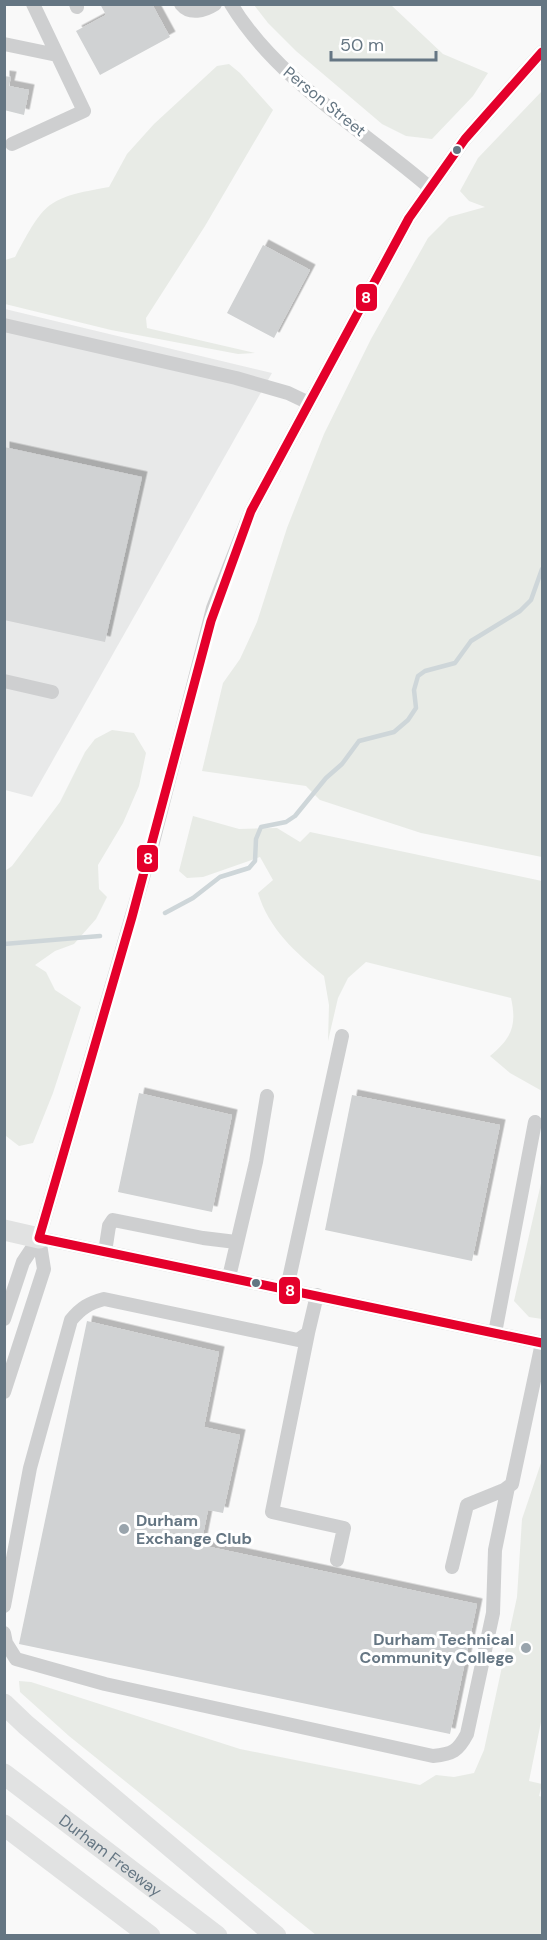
<svg xmlns="http://www.w3.org/2000/svg" width="547" height="1940" font-family="'DM Sans',sans-serif">
  <defs>
    <filter id="shadow"><feDropShadow dx="5.5" dy="-5.5" stdDeviation="0" flood-color="#0004"/></filter>
  </defs>
  <rect width="100%" height="100%" fill="#f9f9f9"/>
  <path fill="#e8e9e9" d="M5 309 272 373 32 797 5 790Z"/>
  <path fill="#e8ebe6" d="M254 5H391L443 54 488 73 473 96 432 139 406 136 382 124 296 51 268 23Z
    M229 64 240 73 273 110 205 226 146 318 147 328 255 353 238 354 111 330 5 304V260L15 257C45 202 46 198 109 187L127 154 154 124 217 66Z
    M542 91V857L421 833 320 800 306 786 202 771 223 683 240 659 257 622 287 528 324 434 371 339 428 238 449 217 485 207 469 201 460 191 478 158Z
    M112 730 134 733 146 753 139 786 123 823 98 865 99 889 107 897 96 919 74 944 55 951 35 965 46 972 55 990 81 1007 53 1093 33 1143 19 1146 6 1136 5 1126V871L12 866 60 802 85 752 95 739Z
    M193 816 239 829 277 828 300 842 310 832 542 881V1091L510 1073 490 1056C512 1038 517 1025 511 998L366 962 348 978 338 998 328 1041 329 1005 324 976C295 952 269 929 258 893L273 880 260 857 203 877 187 878 179 871Z
    M542 1179V1319L529 1317 514 1301Z
    M542 1460V1717L529 1781 542 1784 539 1796 542 1797V1935H316L69 1736 20 1692 19 1681 31 1682 240 1749 420 1785 436 1775 454 1777 474 1773 484 1750 517 1597 522 1519Z"/>
  <g fill="none" stroke-linecap="round" stroke-linejoin="round">
    <path stroke="#ced6d9" stroke-width="4.5" d="M165 913 193 898 220 877 249 868 255 861 256 839 261 827 286 822 295 816 326 778 342 764 359 741 394 732 408 720 416 708 414 690 418 676 425 671 455 663 471 641 520 611 531 600 542 569
      M4 944 100 936"/>
  </g>
  <path fill="#d0d2d3" filter="url(#shadow)" d="M100 4H152L170 37 100 75 76 31 106 15Z
    M4 76 11 77 9 86 29 90 24 115 4 110Z
    M263 245 310 270 274 338 227 313Z
    M4 447 142 477 105 642 4 620Z
    M139 1093 232 1115 212 1212 118 1192Z
    M352 1095 500 1125 472 1261 325 1230Z
    M87 1321 219 1352 204 1427 240 1435 223 1513 208 1510 201 1545 477 1604 450 1734 19 1644Z"/>
  <g fill="none" stroke-linecap="round" stroke-linejoin="round">
    <path stroke="#cecfd0" stroke-width="14" d="M76 4 77 7
      M181 4C190 15 204 11 215 4
      M231 4C276 79 364 131 429 187
      M4 44 57 55
      M12 144 84 111 33 4
      M4 325 236 378 288 393 309 403
      M4 681 52 692
      M39 1238 542 1343
      M105 1252 109 1226 113 1220 203 1238 236 1242
      M229 1277 256 1162 267 1096
      M287 1288 342 1036
      M4 1319 23 1262 39 1238 152 846 213 608 251 511 409 218 465 139 542 52
      M308 1333 272 1512 344 1528 337 1560
      M495 1333 535 1122
      M4 1392 44 1269 39 1238
      M452 1567 467 1505 504 1490 512 1484 542 1343
      M4 1606 30 1468 71 1320C81 1308 89 1303 104 1299L298 1340 308 1333 317 1295
      M4 1633 6 1643 16 1659 105 1684 433 1756C453 1754 458 1751 467 1734L493 1613 495 1550 508 1487"/>
    <g stroke="#e1e2e2" stroke-width="21">
      <path d="M4 1230 39 1238"/>
      <path d="M4 1704 26 1725 276 1936"/>
      <path id="s1" d="M4 1774 217 1936"/>
      <path d="M4 1825 150 1936"/>
    </g>
    <defs>
      <path id="bus-1" d="M542 52 465 139 409 218 251 511 211 621 132 917 39 1238 542 1343"/>
    </defs>
    <use href="#bus-1" stroke="#fff" stroke-width="14"/>
    <use href="#bus-1" stroke="#e4002b" stroke-width="9"/>
  </g>
  <g fill="#657683" stroke="#fff" stroke-width="2">
    <circle cx="457" cy="150" r="5"/>
    <circle cx="256" cy="1283" r="5"/>
  </g>
  <g fill="#99a4ac" stroke="#fff" stroke-width="2">
    <circle cx="124" cy="1529" r="6"/>
    <circle cx="526" cy="1648" r="6"/>
  </g>
  <g text-anchor="middle" stroke-width="6" stroke-linejoin="round" paint-order="stroke">
    <g font-size="16" fill="#657683" stroke="#fff">
      <text transform="translate(325 101) rotate(39)" y="6">Person Street</text>
      <text dy="6" stroke="none"><textPath href="#s1" startOffset="134">Durham Freeway</textPath></text>
    </g>
    <g font-size="16" font-weight="bold" fill="#657683" stroke="#fff" text-anchor="start">
      <text x="136" y="1526">Durham<tspan x="136" dy="18">Exchange Club</tspan></text>
      <text x="514" y="1645" text-anchor="end">Durham Technical<tspan x="514" dy="18">Community College</tspan></text>
    </g>
  </g>
  <g stroke="#fff" stroke-width="2">
    <rect x="355" y="283" width="23" height="29" rx="6" fill="#e4002b"/>
    <rect x="136" y="844" width="23" height="29" rx="6" fill="#e4002b"/>
    <rect x="278" y="1276" width="23" height="29" rx="6" fill="#e4002b"/>
  </g>
  <g font-size="16" text-anchor="middle" font-weight="bold" fill="#fff">
    <text x="366" y="303">8</text>
    <text x="148" y="864">8</text>
    <text x="290" y="1296">8</text>
  </g>
  <rect width="547" height="1940" fill="none" stroke="#657683" stroke-width="12"/>
  <path d="M331 51v9h105v-9" fill="none" stroke="#657683" stroke-width="3"/>
  <text x="340" y="51" font-size="18" fill="#657683" stroke="#ffffff" stroke-width="4.5" paint-order="stroke">50 m</text>
</svg>
